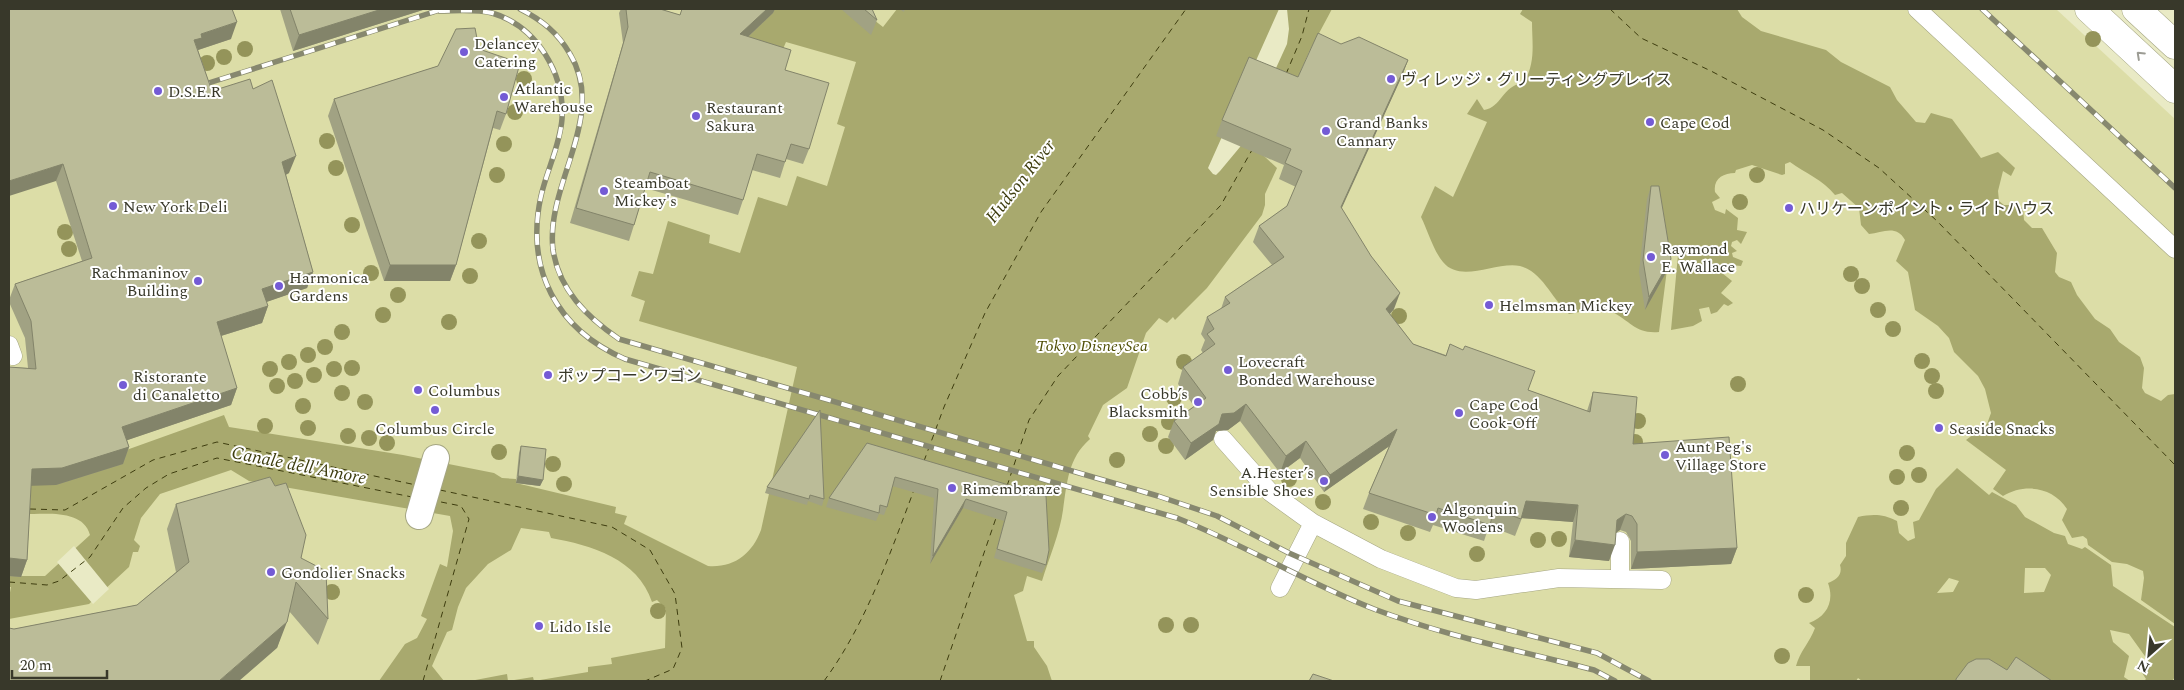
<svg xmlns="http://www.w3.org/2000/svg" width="2184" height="690" font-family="Spectral,'Noto Sans JP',serif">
  <rect width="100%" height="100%" fill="#e9eac5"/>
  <path fill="#dcdda7" d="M9 9H2056L2175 119V681H9Z"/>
  <path fill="#a8a96e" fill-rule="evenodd" d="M757 9H860L883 27 897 9H1332L1309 52 1264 156 1277 168 1265 194V205L1262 215 1207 288 1175 320 1173 317 1167 323 1159 318 1146 333 1127 388 1103 405 1088 436 1090 439C1068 458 1067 483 1063 510 1060 533 1049 558 1042 581L1027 576 1023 591 1014 595 1027 641H1034V647L1047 666 1052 681H470L507 674 508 681 533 677 534 681 588 672V667L612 664 611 658 665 648 666 609 657 600 652 602C638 559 591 545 551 538L549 532 521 528 511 550 488 564 466 588 458 607 452 630 447 632 432 666 444 681H379L405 644 417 638 427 619 421 616 440 564 447 567 453 531 450 516 249 481 231 470 160 494 141 518 134 540 140 546 138 552H133L129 567 89 604 9 619V598L11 587H9V576H45L90 535C83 507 40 515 19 514L26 486 224 415 229 427 403 455 494 473 502 478 516 479V483L616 507 615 513 627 516 624 524 708 566C734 568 752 554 761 530L797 367 639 321 645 301 631 296 639 271 653 274 668 221 710 235 709 243 740 253 758 197 787 206 797 176 827 186 845 127 837 124 856 62 786 42 783 49 692 25Z
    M1523 9H1737L1742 17 1761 31 1826 50 1841 62 1890 87 1897 100 1916 122 1925 123 1931 113 1952 119 1981 158 1998 152 2015 168 2011 176 2003 171 1998 191 1999 201 2004 205H2014L2023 208 2024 220 2032 228H2042L2057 253 2055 272 2059 277 2071 282 2077 295 2095 319 2110 329 2119 342 2140 357 2144 368 2142 388 2145 393 2161 401 2168 395 2175 394V624L2141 600 2144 578 2143 571 2127 564 2112 562 2088 545 2087 539 2083 536 2072 538 2062 520 2067 509C2053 487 2025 483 2003 496L1993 489 2006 470 1966 440 1987 424 1991 413 1985 389 1978 376 1954 352 1949 338 1938 326 1915 310 1908 272 1896 261 1905 240C1896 224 1882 233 1869 234L1861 225 1859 208 1842 193 1835 195C1823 180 1805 173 1790 162L1785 164V174L1782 175 1752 165 1736 170 1735 173C1723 173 1713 179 1715 192L1720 198 1712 202 1715 210 1725 214 1726 209 1738 218 1737 230 1747 232 1741 244 1737 240 1732 242 1731 246 1737 251 1732 253 1733 257 1743 261 1741 266 1731 265 1728 269H1721L1722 273 1732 281 1721 293 1733 303 1728 306 1724 304 1717 312 1711 314 1709 307 1699 309 1702 321 1693 326 1671 330 1678 255 1669 254 1659 332C1635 334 1631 321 1612 312 1601 306 1581 312 1569 314 1553 301 1543 272 1520 266 1496 261 1461 284 1443 262 1433 250 1428 231 1421 217L1435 186 1453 197 1487 122 1467 114 1477 99 1484 110C1502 107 1501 87 1524 82 1536 62 1532 43 1532 22L1520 14Z
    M1957 468 1989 495 1992 492 2016 505 2025 517 2054 533 2065 536 2068 544 2082 549 2085 547 2111 565 2113 586 2175 627V677L2172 681H2144L2146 679 2139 668 2147 659 2129 634 2110 630 2113 642 2129 656 2124 677 2130 681H2025L2007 669 1998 681H1862L1858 678 1856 681H1810V666H1796C1800 651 1810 642 1815 628L1809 623C1826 617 1835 602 1828 583 1836 580 1843 575 1840 565L1846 556V543L1858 517C1873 514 1883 514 1897 521L1899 533 1908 541 1915 538 1913 522 1919 520 1936 489ZM2025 568H2045L2051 575 2044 592 2024 593ZM1949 578 1959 581 1953 592 1937 593Z"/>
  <path fill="#e9eac5" d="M1279 9H1287L1289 29 1287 44 1240 147 1220 171 1216 175 1213 174 1208 168Z
    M74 546 109 589 93 604 57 562Z"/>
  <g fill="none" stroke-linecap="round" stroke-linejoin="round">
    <path stroke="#3e3d0f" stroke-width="1" stroke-dasharray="6 5" stroke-linecap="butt" d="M1610 9 1641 38 1711 71 1823 130 1879 168 1937 221 2175 465
      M1286 74 1302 36 1309 9
      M924 461 944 407 985 313 1041 212 1186 9
      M1007 486 1029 420 1058 376 1221 205 1252 150
      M440 490 612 527 650 550 675 594 682 648 673 669 645 681
      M30 509 65 510 153 460 217 442 416 485
      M9 582 47 585 59 581 90 557 123 508 146 488 169 474 217 458 412 497
      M423 681 469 519 461 506 436 501
      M824 681C866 624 889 556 914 490
      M940 681 996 518"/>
    <defs>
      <path id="service" d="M1917 9 2175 249
        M9 345 13 356
        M1223 439 1270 492 1313 523 1381 559 1456 588 1476 590 1559 578 1662 580
        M1620 541V579
        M1280 588 1313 523"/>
      <path id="pedestrian" d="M419 516 436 458"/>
      <path id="tertiary" d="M2089 9 2175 89
        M2136 9 2175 45"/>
    </defs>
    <use href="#service" stroke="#a5a683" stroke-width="19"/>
    <use href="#pedestrian" stroke="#a5a683" stroke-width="28"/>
    <use href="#tertiary" stroke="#a5a683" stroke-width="29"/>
    <use href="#service" stroke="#fff" stroke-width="18"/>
    <use href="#pedestrian" stroke="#fff" stroke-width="26"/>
    <use href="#tertiary" stroke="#fff" stroke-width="28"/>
    <defs>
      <path id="rail" d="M520 9C542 20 558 33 570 54 608 117 545 184 553 250 559 290 587 317 619 339L1158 496 1217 516 1289 553 1398 601 1597 653 1649 681
        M1982 9 2175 188
        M439 11C456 11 475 9 492 13 537 26 565 74 562 119 560 145 547 170 541 196 525 269 556 329 625 359L1177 518C1245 545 1307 583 1374 609 1445 636 1521 651 1594 670L1615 681
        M199 86 443 9"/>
    </defs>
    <use href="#rail" stroke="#87886f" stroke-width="5.5"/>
    <use href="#rail" stroke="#fff" stroke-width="4" stroke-dasharray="11" stroke-linecap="butt"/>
  </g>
  <g fill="#94945a">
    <circle cx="2093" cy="39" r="8"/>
    <circle cx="245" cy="49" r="8"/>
    <circle cx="224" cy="57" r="8"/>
    <circle cx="207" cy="63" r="8"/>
    <circle cx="524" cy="79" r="8"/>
    <circle cx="515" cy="112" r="8"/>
    <circle cx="327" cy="141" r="8"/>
    <circle cx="504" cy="144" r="8"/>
    <circle cx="336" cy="168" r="8"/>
    <circle cx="497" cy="175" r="8"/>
    <circle cx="1757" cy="175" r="8"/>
    <circle cx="1740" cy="202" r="8"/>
    <circle cx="352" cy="225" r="8"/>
    <circle cx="65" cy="232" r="8"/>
    <circle cx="479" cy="241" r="8"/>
    <circle cx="69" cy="249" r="8"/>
    <circle cx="371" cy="273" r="8"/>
    <circle cx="1851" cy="274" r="8"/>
    <circle cx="470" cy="276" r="8"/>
    <circle cx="1862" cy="286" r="8"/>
    <circle cx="398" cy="295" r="8"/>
    <circle cx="1878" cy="310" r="8"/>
    <circle cx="383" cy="315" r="8"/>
    <circle cx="1399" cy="316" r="8"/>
    <circle cx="449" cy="322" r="8"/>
    <circle cx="1893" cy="329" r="8"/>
    <circle cx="342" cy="332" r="8"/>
    <circle cx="325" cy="347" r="8"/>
    <circle cx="308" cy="355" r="8"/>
    <circle cx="1922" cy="361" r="8"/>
    <circle cx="289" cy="362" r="8"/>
    <circle cx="1184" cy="362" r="8"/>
    <circle cx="352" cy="368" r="8"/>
    <circle cx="270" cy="369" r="8"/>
    <circle cx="334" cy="369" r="8"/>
    <circle cx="314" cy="375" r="8"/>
    <circle cx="1932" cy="376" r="8"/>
    <circle cx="295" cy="381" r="8"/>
    <circle cx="1738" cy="384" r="8"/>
    <circle cx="277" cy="386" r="8"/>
    <circle cx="1936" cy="391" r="8"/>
    <circle cx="342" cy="393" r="8"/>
    <circle cx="1174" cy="398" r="8"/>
    <circle cx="365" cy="402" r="8"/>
    <circle cx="303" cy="406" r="8"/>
    <circle cx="1638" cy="421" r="8"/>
    <circle cx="1169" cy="422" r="8"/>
    <circle cx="265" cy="426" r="8"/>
    <circle cx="308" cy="428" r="8"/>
    <circle cx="1150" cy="434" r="8"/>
    <circle cx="348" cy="436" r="8"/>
    <circle cx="369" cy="438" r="8"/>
    <circle cx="1635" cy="442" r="8"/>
    <circle cx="387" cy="443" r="8"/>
    <circle cx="1166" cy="446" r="8"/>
    <circle cx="499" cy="452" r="8"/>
    <circle cx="1907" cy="453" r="8"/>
    <circle cx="1117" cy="460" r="8"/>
    <circle cx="553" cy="464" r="8"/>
    <circle cx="1919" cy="475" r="8"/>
    <circle cx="1897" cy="477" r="8"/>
    <circle cx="1289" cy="479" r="8"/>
    <circle cx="564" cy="484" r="8"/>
    <circle cx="1323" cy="502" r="8"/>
    <circle cx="1901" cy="508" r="8"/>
    <circle cx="1371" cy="522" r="8"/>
    <circle cx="1408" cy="533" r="8"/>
    <circle cx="1559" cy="539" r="8"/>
    <circle cx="1538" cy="540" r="8"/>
    <circle cx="1477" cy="554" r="8"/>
    <circle cx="332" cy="592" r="8"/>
    <circle cx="1806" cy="595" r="8"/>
    <circle cx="658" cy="611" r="8"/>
    <circle cx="1166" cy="625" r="8"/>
    <circle cx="1191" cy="625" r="8"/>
    <circle cx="1782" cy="656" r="8"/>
  </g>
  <path fill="#a1a283" d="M9 9 231 39 198 50 212 91 253 89 289 173 286 175 313 272 307 288 266 302 268 306 262 323 221 336 237 388 231 405 127 440 129 447 123 464 56 485H31L27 560 21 577 9 576V367L28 368 25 338 9 302V300L15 284 82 261 56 181Z
    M280 9H426L293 51Z
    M621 9H660L680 15 682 9H775L773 13 748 37 785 70 809 149 803 164 786 159 780 178 752 170 743 200 738 215 645 188 634 225 629 241 570 223 623 43 619 13Z
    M841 9H872L877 20 871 35Z
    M899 9H905L904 12Z
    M1341 44 1408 60 1402 76 1341 208 1394 309 1390 314 1413 344 1446 355 1450 344 1528 390 1587 411 1593 392 1633 444 1737 548 1731 564 1631 569V541L1626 532 1620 530 1616 533 1609 561 1569 557 1573 522 1522 518 1515 536 1489 526 1484 541 1433 525 1430 532 1363 509 1369 493 1389 446 1324 492 1300 458 1280 473 1240 421 1228 430 1216 431 1213 440 1185 460 1168 437 1174 421 1194 406 1178 384 1183 367 1203 353 1201 350 1205 340 1201 334 1207 317 1221 309 1225 297 1272 265 1253 242 1259 226 1287 206 1296 187 1279 179 1284 165 1216 136 1222 120 1298 77Z
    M479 49 506 114 500 130 493 128 456 265 450 281H384L328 116 334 99 438 66Z
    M1651 186 1667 271 1645 310 1639 272 1647 199Z
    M820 410 824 499 822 506 808 501 807 505 765 493 767 487Z
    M867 443 1046 496V565L1042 573 994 558 1004 521 963 508 930 564 934 498 892 486 887 507 884 515 879 514 876 521 826 507 829 498Z
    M521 446 543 480 540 486 516 483 519 453Z
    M176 504 301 558 328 619 318 645 289 611 277 648 14 629 137 605 176 572 167 529Z"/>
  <path fill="#83846a" d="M382 9H426L293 51 299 35Z
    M767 9H775L773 13 734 50 740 34Z
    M237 22 231 39 198 50 194 40 201 34Z
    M1408 60 1402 76 1335 223 1341 207Z
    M296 156 289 173 276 179 282 162Z
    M63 164 56 181 9 196V181Z
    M1671 259 1667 271 1645 310 1649 297Z
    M390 265H456L450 281H384Z
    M313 272 307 288 255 306 262 289Z
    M1400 293 1394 309 1380 325 1386 309Z
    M268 306 262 323 211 339 217 322Z
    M237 388 231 405 116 444 122 427Z
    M1246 404 1240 421 1228 430 1216 431 1213 440 1185 460 1191 443 1222 414Z
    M1397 429 1391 445 1324 492 1330 475Z
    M1306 441 1300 458 1280 473 1286 456Z
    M129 447 123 464 56 485 26 486 32 469Z
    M518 476 543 480 540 486 516 483Z
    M966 499 963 508 930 564 933 556Z
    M1526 501 1578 505 1573 522 1520 518Z
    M1626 514 1620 530 1611 536 1617 520Z
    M1575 540 1615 545 1609 561 1569 557Z
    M1737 548 1731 564 1631 569 1637 552Z
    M9 558 27 560 21 577 9 576Z
    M287 622 277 648 239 681H219Z"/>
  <path fill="#bbbc98" stroke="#83846a" d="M9 9H232L237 22 201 34 202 38 194 40 212 91 250 79 253 89 272 80 296 156 282 162 313 272 262 289 268 306 217 322 237 388 122 427 129 447 62 468 32 469 27 560 9 558V367L36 369 31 321 15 284 92 258 63 164 9 181Z
    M290 9H382L299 35Z
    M626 9H660L680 15 682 9H767L740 34 791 50 785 70 829 83 809 149 791 144 785 162 757 154 743 200 650 172 634 225 576 208 628 27Z
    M864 9H872L877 20Z
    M475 28 479 49 520 63 506 114 497 111 456 265H390L334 99 438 66 456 29Z
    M1318 33 1341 44 1359 37 1408 60 1341 207 1371 256 1400 293 1386 309 1413 344 1446 356 1450 344 1463 350 1465 346 1535 371 1528 390 1590 412 1593 392 1637 397 1633 444 1729 437 1737 548 1637 552V524L1632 516 1626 514 1617 520 1615 545 1575 540 1578 505 1526 501 1521 519 1494 509 1490 525 1438 508 1436 515 1369 493 1397 429 1330 475 1306 441 1286 456 1246 404 1234 413 1222 414 1219 424 1191 443 1174 421 1206 398 1183 367 1215 344 1207 334 1214 329 1207 317 1230 303 1225 297 1284 257 1259 226 1287 206 1302 171 1285 163 1291 149 1222 120 1249 57 1298 77Z
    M1651 186H1659L1671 259 1649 297 1643 260Z
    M820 410 824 499 810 495 809 499 767 487Z
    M867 443 1046 496 1049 550 1046 565 997 549 1007 512 966 499 933 556 938 489 895 477 887 507 880 505 879 513 829 498Z
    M521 446 546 449 543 480 518 476Z
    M270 477 275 486 286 483 306 535 301 558 326 571 328 619 296 582 287 622 219 681H9V628L14 629 137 605 189 562 176 504Z
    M2016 657 2052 681H1956V679L1968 663 1976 659H1989L2007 670Z
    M1313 674 1334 681H1309Z"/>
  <defs><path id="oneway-chevron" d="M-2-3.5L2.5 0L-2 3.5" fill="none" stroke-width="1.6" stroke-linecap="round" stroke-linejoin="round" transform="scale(1.25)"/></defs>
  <use stroke="#9c9c94" href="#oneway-chevron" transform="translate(2140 55) rotate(-137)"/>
  <g fill="#745bd5" stroke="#fff" stroke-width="2">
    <circle cx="464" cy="52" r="5"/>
    <circle cx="1391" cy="79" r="5"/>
    <circle cx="158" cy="91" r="5"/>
    <circle cx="504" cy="97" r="5"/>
    <circle cx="696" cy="116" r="5"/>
    <circle cx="1650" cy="122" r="5"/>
    <circle cx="1326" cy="131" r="5"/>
    <circle cx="604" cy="191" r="5"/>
    <circle cx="113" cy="206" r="5"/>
    <circle cx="1789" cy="208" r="5"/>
    <circle cx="1651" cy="257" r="5"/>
    <circle cx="198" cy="281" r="5"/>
    <circle cx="279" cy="286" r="5"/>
    <circle cx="1489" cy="305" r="5"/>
    <circle cx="1228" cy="370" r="5"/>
    <circle cx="548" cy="375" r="5"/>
    <circle cx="123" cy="385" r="5"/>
    <circle cx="418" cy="390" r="5"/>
    <circle cx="1198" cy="402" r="5"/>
    <circle cx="435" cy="410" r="5"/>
    <circle cx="1459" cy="413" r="5"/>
    <circle cx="1939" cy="428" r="5"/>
    <circle cx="1665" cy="455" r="5"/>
    <circle cx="1324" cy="481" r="5"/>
    <circle cx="952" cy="488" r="5"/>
    <circle cx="1432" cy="517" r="5"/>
    <circle cx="271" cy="572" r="5"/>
    <circle cx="539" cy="626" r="5"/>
  </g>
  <g text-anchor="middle" stroke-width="4" stroke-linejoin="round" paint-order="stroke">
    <g font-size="16" fill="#38382a" stroke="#fff" text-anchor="start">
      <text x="474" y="49">Delancey<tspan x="474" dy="18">Catering</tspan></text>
      <text x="1401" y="85">ヴィレッジ・グリーティングプレイス</text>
      <text x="514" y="94">Atlantic<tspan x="514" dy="18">Warehouse</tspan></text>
      <text x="168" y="97">D.S.E.R</text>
      <text x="706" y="113">Restaurant<tspan x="706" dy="18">Sakura</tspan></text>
      <text x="1336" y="128">Grand Banks<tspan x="1336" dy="18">Cannary</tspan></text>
      <text x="1660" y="128">Cape Cod</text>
      <text x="614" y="188">Steamboat<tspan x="614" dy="18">Mickey's</tspan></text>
      <text x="123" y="212">New York Deli</text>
      <text x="1799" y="214">ハリケーンポイント・ライトハウス</text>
      <text x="1661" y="254">Raymond<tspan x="1661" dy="18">E. Wallace</tspan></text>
      <text x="188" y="278" text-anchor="end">Rachmaninov<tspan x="188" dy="18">Building</tspan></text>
      <text x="289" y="283">Harmonica<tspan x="289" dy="18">Gardens</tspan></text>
      <text x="1499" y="311">Helmsman Mickey</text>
      <text x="1238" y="367">Lovecraft<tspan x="1238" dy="18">Bonded Warehouse</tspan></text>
      <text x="558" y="381">ポップコーンワゴン</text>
      <text x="133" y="382">Ristorante<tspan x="133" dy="18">di Canaletto</tspan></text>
      <text x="428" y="396">Columbus</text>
      <text x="1188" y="399" text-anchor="end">Cobb’s<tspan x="1188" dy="18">Blacksmith</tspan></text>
      <text x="1469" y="410">Cape Cod<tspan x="1469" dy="18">Cook-Off</tspan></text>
      <text x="435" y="434" text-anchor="middle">Columbus Circle</text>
      <text x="1949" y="434">Seaside Snacks</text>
      <text x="1675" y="452">Aunt Peg's<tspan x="1675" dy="18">Village Store</tspan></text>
      <text x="1314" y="478" text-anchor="end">A.Hester’s<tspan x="1314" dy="18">Sensible Shoes</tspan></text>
      <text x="962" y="494">Rimembranze</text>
      <text x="1442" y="514">Algonquin<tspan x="1442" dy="18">Woolens</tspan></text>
      <text x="281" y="578">Gondolier Snacks</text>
      <text x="549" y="632">Lido Isle</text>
    </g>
    <g font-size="16" font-style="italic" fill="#4e4d03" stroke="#fff">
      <text x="1092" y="351">Tokyo DisneySea</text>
    </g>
    <g font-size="18" font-style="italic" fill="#3e3d0f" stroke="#fff">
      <text transform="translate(1020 181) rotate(-52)" y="6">Hudson River</text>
      <text transform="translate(299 465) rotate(11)" y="6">Canale dell'Amore</text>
    </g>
  </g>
  <rect width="2184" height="690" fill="none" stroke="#38382a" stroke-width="20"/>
  <g transform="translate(2149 655) rotate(207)" stroke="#ffffff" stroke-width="4" paint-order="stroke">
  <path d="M0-4L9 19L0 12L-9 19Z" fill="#38382a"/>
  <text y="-8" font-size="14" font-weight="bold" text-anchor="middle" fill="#38382a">N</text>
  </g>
  <path d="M12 670v8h95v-8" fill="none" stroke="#38382a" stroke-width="2.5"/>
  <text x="20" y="670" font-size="15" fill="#38382a" stroke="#ffffff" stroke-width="4" paint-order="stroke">20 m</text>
</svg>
